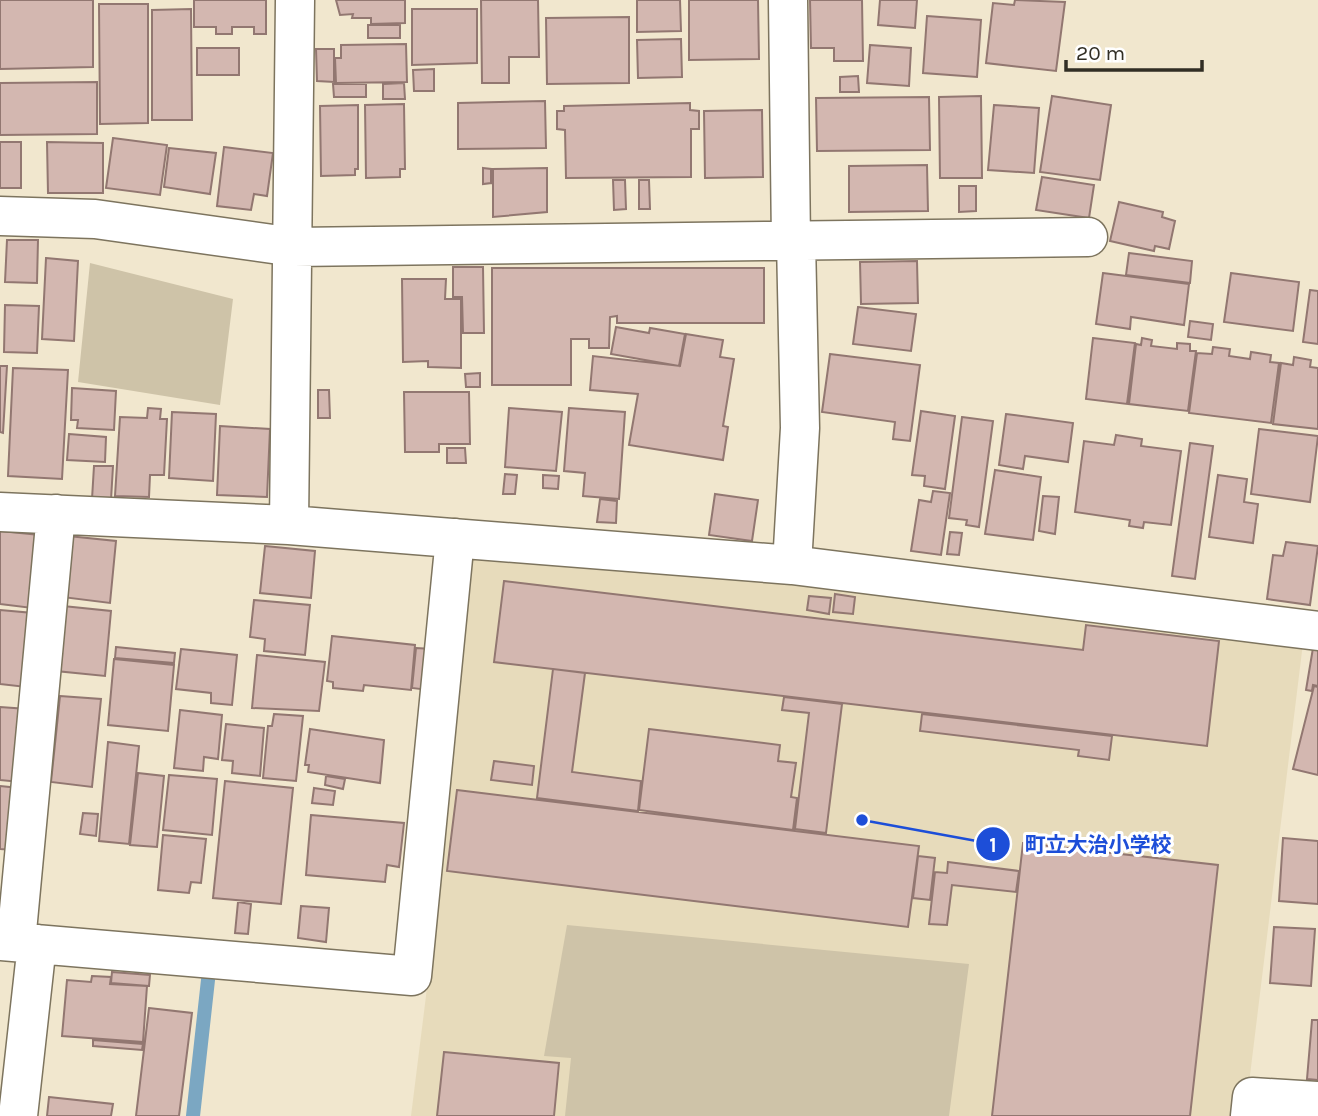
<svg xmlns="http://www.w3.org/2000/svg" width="1318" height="1116" font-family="Karla,'Noto Sans JP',sans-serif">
  <rect width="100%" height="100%" fill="#f1e7ce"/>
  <path fill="#e7dbbb" d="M468 559 691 569 1303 643 1245 1116H411L426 996Z"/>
  <path fill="#cec3a8" d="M90 263 233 299 220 405 78 382Z
    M567 925 969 964 949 1116H565L571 1058 544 1056Z"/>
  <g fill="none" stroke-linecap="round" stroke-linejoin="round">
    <path stroke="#7ba7c2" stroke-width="14" d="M193 1116 208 980"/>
  </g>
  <path fill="#d3b7b0" stroke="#927771" stroke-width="2" d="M0 0H93V67L0 69Z
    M194 0H266V34H254V27H232V34H216V27H194Z
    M336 0H405V23L371 24V18H352L353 14 340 15Z
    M481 0H538L539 57H509V83H482Z
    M637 0H680L681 31 637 32Z
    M689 0H758L759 59 689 60Z
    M810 0H862L863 61H834V48H811Z
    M880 0H917L915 28 878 25Z
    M1015 0 1065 2 1056 71 986 63 993 3 1014 5Z
    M99 4H148V123L100 124Z
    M191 9 192 120H152V10Z
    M412 9H477V63L412 65Z
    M927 16 981 20 977 77 923 73Z
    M629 17V83L547 84 546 18Z
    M368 25H400V38H368Z
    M681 39 682 77 638 78 637 40Z
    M406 44 407 82 336 83 335 58H341V45Z
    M870 45 911 48 909 86 867 83Z
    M197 48H239V75H197Z
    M316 49H334V82L317 81Z
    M434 69V91H414L413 70Z
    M858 76 859 92H840V77Z
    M97 82V134L0 135V83Z
    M404 83 405 99H383V84Z
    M333 84H366V97H334Z
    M981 96 982 178H940L939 97Z
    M1052 96 1111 105 1100 180 1040 172Z
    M929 97 930 150 817 151 816 98Z
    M545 101 546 148 458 149V103Z
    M690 103V110L699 111V129H691V177L566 178 565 130 557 129V111H564V106Z
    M404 104 405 169H400V177L366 178 365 105Z
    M358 105V169H355V175L321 176 320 106Z
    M994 105 1039 108 1034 173 988 170Z
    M762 110 763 177 705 178 704 111Z
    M113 138 167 145 160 195 106 188Z
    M0 142H21V188H0Z
    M47 142 103 143V193H48Z
    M224 147 273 153 267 196 254 194 251 210 217 206Z
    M169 148 216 153 210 194 164 187Z
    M927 165 928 211 849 212V166Z
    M483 168 491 169V183L483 184Z
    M547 168V212L493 217V169Z
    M1042 177 1094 185 1089 218 1036 210Z
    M613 180H625L626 209 614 210Z
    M639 180H649L650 209H639Z
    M959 186H976V211L959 212Z
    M1119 202 1163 212 1162 217 1175 221 1169 249 1155 246 1154 251 1110 241Z
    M7 240H38L37 283 5 282Z
    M1129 253 1192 261 1190 283 1126 275Z
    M46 258 78 261 74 341 42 339Z
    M917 261 918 303 861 304 860 262Z
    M453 267H483L484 333H463L462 297H453Z
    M492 268H764V323H617V316L610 317 609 348H589V339H571V385H492Z
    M1103 273 1189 284 1184 325 1131 317 1130 329 1096 324Z
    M1231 273 1299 282 1293 331 1224 322Z
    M402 279H446L445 299H461V368L428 367V361L403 362Z
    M1310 290 1318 291V344L1303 342Z
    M5 305 39 306 37 353 4 352Z
    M858 307 916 314 911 351 853 344Z
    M1190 321 1213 324 1211 340 1188 337Z
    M616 327 649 333 650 328 685 334 679 366 611 354Z
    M686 334 723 340 720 357 734 359 723 426 728 427 723 460 629 445 638 394 590 390 593 356 680 366Z
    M1093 338 1135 343 1127 404 1086 399Z
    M1142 338 1152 340 1151 346 1177 349V343L1190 344V351H1196L1188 411 1129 404 1136 344 1141 345Z
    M1213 347 1230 349 1229 356 1250 359 1251 352 1271 355 1270 362 1279 363 1271 423 1189 413 1197 353 1212 354Z
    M830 354 920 365 910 441 893 439 895 422 822 412Z
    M1294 357 1311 360 1310 367 1318 368V429L1273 424 1281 363 1293 365Z
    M0 366H7L3 433 0 432Z
    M13 368 68 370 62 479 8 476Z
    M480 373V387H466L465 374Z
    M72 388 116 391 114 430 77 428 78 420H71Z
    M318 390H329L330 418H318Z
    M404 392H469L470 444H439V452H405Z
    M148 408 161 409 160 419H167L164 475H150L149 497 115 496 120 417 147 418Z
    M509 408 562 412 556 471 505 467Z
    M569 408 625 412 619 499 583 496 585 473 564 471Z
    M921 411 955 416 945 489 924 486 925 476 912 475Z
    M172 412 216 414 213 481 169 478Z
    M1006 414 1073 423 1068 462 1025 456 1023 469 999 465Z
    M962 417 993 421 979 527 966 525 967 520 949 518Z
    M220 426 270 429 267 497 217 495Z
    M1259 429 1318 436 1310 502 1251 494Z
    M69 434 106 437 105 462 67 460Z
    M1116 435 1142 439 1141 446 1181 451 1171 525 1144 522 1143 528 1129 526 1130 520 1075 512 1084 441 1114 445Z
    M1190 443 1213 446 1195 579 1172 576Z
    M447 448H465L466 463H447Z
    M94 466H113L111 500 92 499Z
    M995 470 1041 477 1033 540 985 534Z
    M505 474 517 475 515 494H503Z
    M543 475 559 476 558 489 543 488Z
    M1218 475 1247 479 1244 502 1258 504 1253 543 1209 537Z
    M933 491 950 493 941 555 911 551 919 500 931 502Z
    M715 494 758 500 752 541 709 535Z
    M1043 496 1059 497 1055 534 1039 531Z
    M600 499 617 501 616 523 597 522Z
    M0 531 40 535 32 608 0 604Z
    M950 532 962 533 959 555 947 554Z
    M68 536 116 541 110 603 62 597Z
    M1286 542 1318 546 1310 605 1267 599 1273 555 1283 556Z
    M265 546 315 551 311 598 260 593Z
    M504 581 1083 650 1086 625 1219 641 1207 746 494 662Z
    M835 594 855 597 853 614 833 612Z
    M809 596 831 598 829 614 807 610Z
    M254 600 310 605 305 655 264 651 265 639 250 637Z
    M63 606 111 611 105 676 56 671Z
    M0 610 33 613 26 687 0 684Z
    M332 636 415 645 411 690 364 685 363 691 333 688V682L327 681Z
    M116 647 175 653 174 663 115 658Z
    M416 648 432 649 428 690 412 688Z
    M1313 648H1318V686L1313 685 1312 691 1306 690Z
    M181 649 237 655 232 705 211 703V693L176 689Z
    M257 655 325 662 319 711 252 708Z
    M114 659 174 665 168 731 108 725Z
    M553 669 585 673 572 772 641 781 638 811 537 798Z
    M1314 686 1318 687V775L1293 769Z
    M60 696 101 699 92 787 51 782Z
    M784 697 842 704 826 833 795 829 809 713 782 710Z
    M0 707 27 709 20 782 0 780Z
    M180 710 222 715 218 759 204 757 203 771 174 768Z
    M274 714 303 716 296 781 263 778 268 726H272Z
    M922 714 1112 736 1109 760 1078 756 1079 750 920 731Z
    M226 724 264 728 260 776 232 773 233 761 222 760Z
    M310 729 384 740 380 783 308 772 309 765H305Z
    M649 729 780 745 778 761 796 763 791 797 797 798 793 830 639 810Z
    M108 742 139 746 129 844 99 841Z
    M494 761 534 766 532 785 491 780Z
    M138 773 164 776 157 847 130 845Z
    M169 775 217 779 212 835 163 830Z
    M326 776 345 779 343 789 325 785Z
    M225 781 293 788 281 904 213 898Z
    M0 786 19 788 12 850 0 849Z
    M314 788 335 791 333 805 312 803Z
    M457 790 919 846 908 927 447 871Z
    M83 813 98 814 96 836 80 834Z
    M311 815 404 823 399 867 387 865 385 882 306 875Z
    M163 835 206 839 201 883 191 882 189 893 158 890Z
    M1283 838 1318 841V904L1279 901Z
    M1023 843 1218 865 1190 1116H992Z
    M918 856 935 858 930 900 913 898Z
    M948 862 1019 871 1016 892 952 885 947 925 929 924 935 872 947 873Z
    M238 902 251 904 248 934 235 933Z
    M301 906 329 908 326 942 298 938Z
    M1274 927 1315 929 1311 986 1270 983Z
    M112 972 150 975 149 986 111 983Z
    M92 976 111 977 110 984 147 986 143 1042 62 1036 67 980 91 982Z
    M149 1008 192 1013 179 1116H136Z
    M1312 1020H1318V1080L1307 1079Z
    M93 1040 143 1044 142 1050 93 1046Z
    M444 1052 559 1063 554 1116H437Z
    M49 1097 113 1104 111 1116H47Z"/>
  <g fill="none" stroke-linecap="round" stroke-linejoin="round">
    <defs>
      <path id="minor" d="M788 0 791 242
        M0 216 95 219 294 247 1088 237
        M0 512 289 525 792 565 1318 631
        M289 525 295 0
        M792 565 800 428 796 241
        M0 941 412 976 455 538
        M16 942 56 514
        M18 1116 37 944
        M1250 1116 1252 1097 1318 1101"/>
    </defs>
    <use href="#minor" stroke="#7d745e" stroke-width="41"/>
    <use href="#minor" stroke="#fff" stroke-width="38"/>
  </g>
  <path fill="none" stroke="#1d4ed8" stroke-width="2.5" d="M862 820L993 844"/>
  <g fill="#1d4ed8" stroke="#fff" stroke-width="2.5">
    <circle cx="862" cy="820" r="7"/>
    <circle cx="993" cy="844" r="18"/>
  </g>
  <g font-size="21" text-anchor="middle" font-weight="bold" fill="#fff">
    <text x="993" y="852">1</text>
  </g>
  <g font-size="21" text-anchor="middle" font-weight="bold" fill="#1d4ed8" stroke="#fff" stroke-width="6" stroke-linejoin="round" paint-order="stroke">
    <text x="1098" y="852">町立大治小学校</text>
  </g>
  <path d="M1066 60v10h136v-10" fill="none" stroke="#312e24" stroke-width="3.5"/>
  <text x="1076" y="60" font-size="21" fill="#312e24" stroke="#ffffff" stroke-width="5" paint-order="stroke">20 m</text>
</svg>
